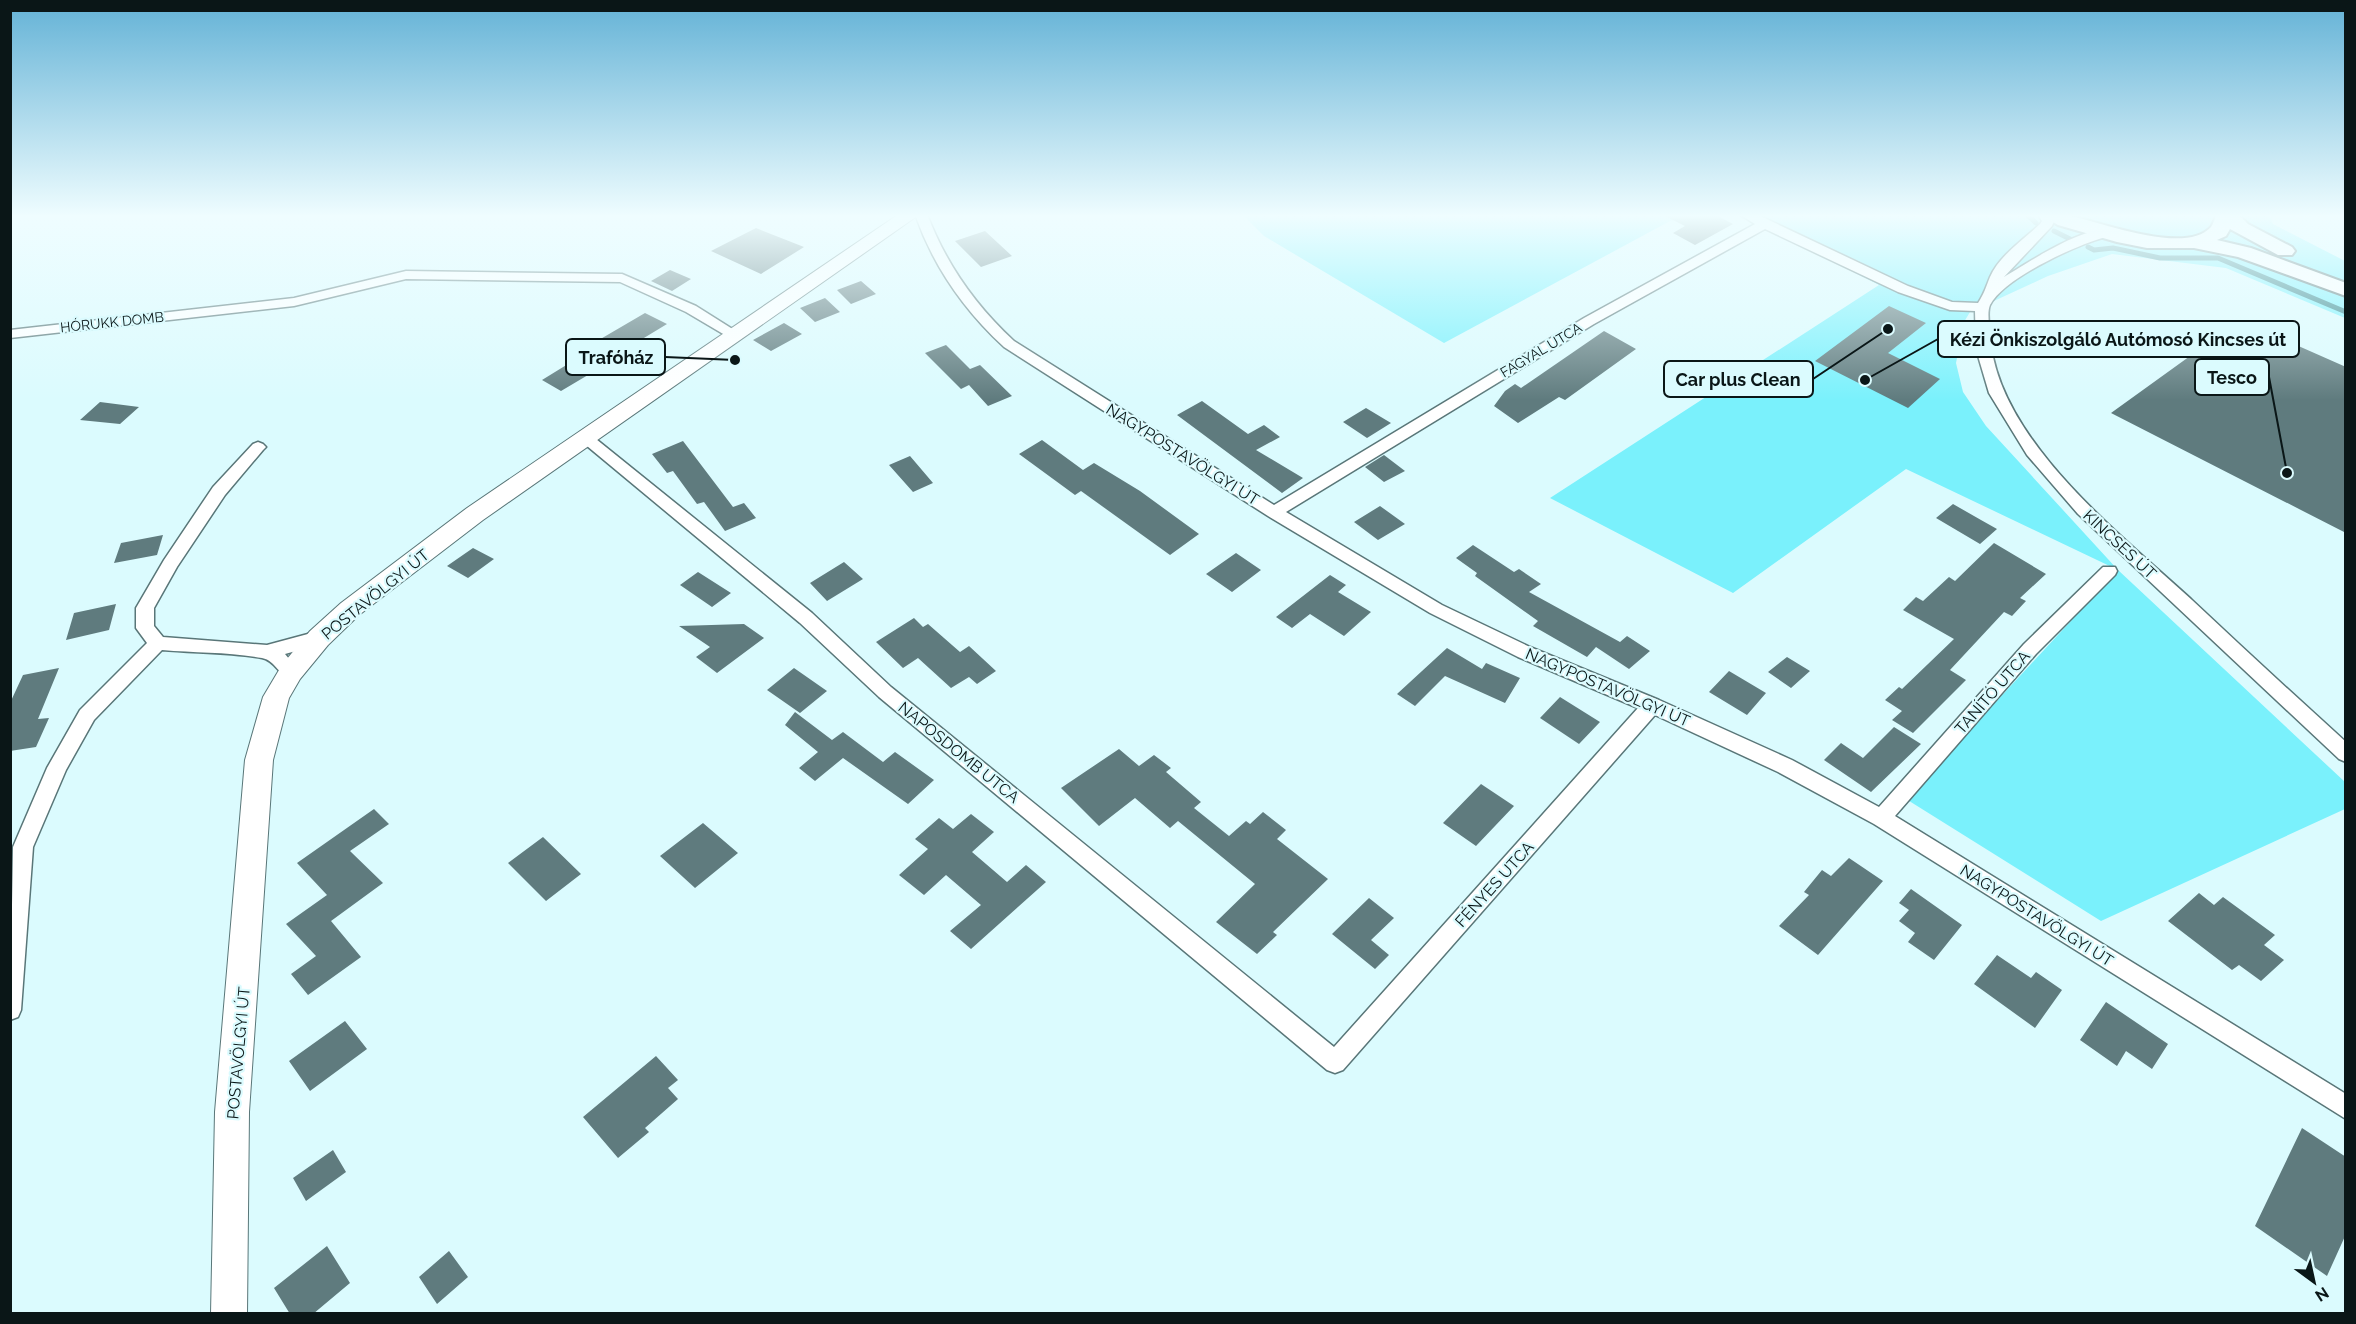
<svg xmlns="http://www.w3.org/2000/svg" width="2356" height="1324" font-family="Raleway,sans-serif">
  <rect width="100%" height="100%" fill="#dbfbfe"/>
  <path fill="#7af1fc" d="M1242 214H1683L1444 343 1264 236Z
    M1739 214H2268L2273 224 2345 261V318L2226 268 2112 254 2048 276 1970 312 1964 322 1956 363 1963 392 1986 426 2118 570 2345 782V809L2101 921 1906 799 2118 570 1906 469 1733 593 1550 498 1879 285Z"/>
  <g fill="none" stroke-linecap="round" stroke-linejoin="round">
    <path stroke="#2c8289" stroke-width="5" d="M2026 214 2036 223
      M2054 231 2070 239
      M2088 247 2094 250 2113 248 2160 258H2218L2346 312"/>
  </g>
  <path fill="#5f7b7e" d="M1661 214H1714L1733 224 1695 245 1673 233 1685 226Z
    M756 228 804 247 761 274 711 251Z
    M985 231 1012 256 981 267 955 241Z
    M670 270 691 279 672 291 651 281Z
    M861 281 876 294 851 304 837 290Z
    M825 298 840 312 815 322 800 308Z
    M1889 306 1926 323 1888 353 1940 379 1908 408 1815 361Z
    M645 313 667 324 601 364 580 351Z
    M2240 320 2346 367V533L2111 413Z
    M784 323 802 334 771 351 753 340Z
    M1604 331 1636 349 1565 400 1559 397 1518 423 1494 406 1505 391 1515 384 1521 388Z
    M946 345 970 369 980 365 1012 396 988 406 969 385 961 389 925 353Z
    M568 364 588 375 561 391 542 380Z
    M1202 401 1248 434 1264 425 1280 437 1256 450 1303 478 1282 493 1177 415Z
    M100 402 139 407 120 424 80 420Z
    M1366 408 1391 423 1367 438 1343 422Z
    M1042 440 1083 470 1094 463 1140 491 1199 534 1170 555 1081 491 1075 495 1019 454Z
    M683 441 733 507 744 503 756 518 725 531 704 502 697 504 673 471 667 473 652 454Z
    M1384 455 1405 471 1384 482 1365 467Z
    M910 456 933 483 913 492 889 465Z
    M1953 504 1981 520 1997 529 1980 544 1936 518Z
    M1380 506 1405 524 1378 540 1354 522Z
    M163 535 157 555 114 563 121 543Z
    M1994 543 2046 574 2020 598 2026 601 2012 616 2004 612 1950 670 1966 680 1913 733 1892 720 1902 711 1885 700 1899 687 1902 689 1954 639 1903 610 1916 597 1923 601 1949 577 1955 581Z
    M1473 545 1514 572 1519 569 1541 584 1529 592 1620 642 1627 636 1650 651 1629 669 1596 647 1587 657 1533 626 1538 621 1475 576 1477 573 1456 558Z
    M473 548 494 559 468 578 447 566Z
    M1236 553 1261 570 1232 592 1206 574Z
    M844 562 863 579 827 601 810 583Z
    M698 572 731 593 712 607 680 585Z
    M1330 575 1346 585 1338 592 1371 612 1344 636 1310 614 1292 628 1276 617Z
    M116 604 109 630 66 640 74 613Z
    M914 618 923 627 928 624 960 652 969 646 996 671 977 684 969 677 951 688 918 658 903 668 876 642Z
    M744 624 764 638 717 673 696 657 710 647 679 626Z
    M1447 648 1482 669 1486 663 1520 678 1505 703 1445 676 1415 706 1397 694Z
    M1787 657 1810 671 1791 688 1768 672Z
    M59 668 38 719 49 718 36 747 10 751V703L23 675Z
    M794 668 827 691 800 713 767 690Z
    M1729 671 1766 693 1747 715 1709 692Z
    M1560 697 1600 722 1579 744 1540 718Z
    M795 712 832 740 843 732 883 762 895 752 934 780 908 804 843 758 815 781 799 768 818 752 785 725Z
    M1894 727 1921 744 1871 792 1824 760 1841 743 1863 758Z
    M1119 749 1139 766 1154 755 1171 768 1166 772 1201 802 1194 808 1229 836 1246 821 1250 824 1263 812 1286 830 1277 839 1328 879 1273 932 1277 935 1257 954 1216 922 1255 884 1178 821 1170 828 1135 798 1099 826 1061 788Z
    M1481 784 1514 806 1476 846 1443 823Z
    M374 809 389 824 350 851 383 883 331 921 361 957 308 995 291 974 316 956 286 924 327 895 297 863Z
    M971 814 994 832 972 852 1007 882 1026 865 1046 882 971 949 950 931 981 905 946 875 924 895 899 875 928 849 915 839 939 818 953 829Z
    M703 823 738 853 695 888 660 856Z
    M543 837 581 874 546 901 508 863Z
    M1849 858 1883 881 1818 955 1779 926 1809 895 1804 892 1822 870 1831 876Z
    M1911 889 1962 925 1934 960 1908 942 1915 933 1899 921 1909 910 1899 903Z
    M2199 893 2214 905 2223 897 2275 935 2264 945 2284 960 2261 981 2239 965 2232 970 2168 921Z
    M1369 898 1394 918 1371 940 1389 955 1375 969 1332 934Z
    M1997 955 2031 978 2036 972 2062 990 2035 1028 1974 984Z
    M2106 1002 2168 1044 2152 1069 2126 1051 2117 1066 2080 1040Z
    M345 1021 367 1049 310 1091 289 1061Z
    M656 1056 678 1080 668 1088 678 1099 645 1128 649 1132 618 1158 583 1117Z
    M2302 1128 2346 1157V1234L2327 1276 2255 1226Z
    M333 1150 346 1172 306 1201 293 1178Z
    M327 1246 350 1283 313 1314H290L274 1288Z
    M449 1251 468 1277 437 1304 419 1277Z"/>
  <g fill="none" stroke-linecap="round" stroke-linejoin="round">
    <defs>
      <path id="street" d="M915 214H927C946 264 975 305 1014 341L1274 505 1584 318 1755 224 1739 214H1756L1908 286 1952 302 1978 303C1984 294 1986 287 1990 277 1999 256 2024 239 2040 224L2042 221 2038 214H2051L2054 221 2052 226 2004 277C2024 265 2083 226 2106 231V237C2076 245 2004 278 1990 305 1987 312 1989 324 1990 332 1993 436 2120 534 2192 600 2243 648 2294 695 2346 742V762L2339 759 2078 514 2027 455 1989 393 1976 349 1975 311 1950 310 1898 292 1765 229 1594 324 1286 512 1442 605 1530 647 1659 700 1792 760 1879 807 2024 644 2103 567H2115L2117 571 2115 575 2036 654 1895 816 2346 1094V1119L1874 824 1778 772 1655 715 1343 1070 1335 1073 1327 1070 879 697 800 623 581 441 578 438 581 435H591L812 613 891 687 1334 1047 1638 708 1518 657 1430 613 1268 516 1004 347C964 310 933 266 915 214Z
        M406 271 622 274 696 306 742 335 735 339 730 338 686 312 620 282 406 279 294 306 10 338V330L294 298Z
        M258 442 263 444 266 447 263 450 225 495 177 567 154 608V626L163 637 267 645 319 631 325 633 328 638 325 643 285 654 300 672 297 677C280 682 278 661 262 658 230 652 195 653 162 650L94 720 66 770 33 847 21 1010 18 1017 10 1020 13 847 47 768 80 710 147 643 136 628V608L164 560 213 487 253 444Z"/>
      <path id="secondary" d="M899 214H920L483 520 359 615 328 645 300 679 289 698 273 760 249 1112 247 1314H211L215 1112 245 760 263 697 282 665 310 631 341 603 467 508Z"/>
      <path id="primary" d="M2039 214C2048 214 2059 213 2067 215 2098 221 2185 256 2211 227 2213 224 2215 218 2217 214H2238L2248 224 2292 247 2295 251 2292 255H2278L2230 229 2226 236 2217 240 2251 248 2346 283V296L2238 257 2194 248H2147L2117 242 2058 225Z"/>
    </defs>
    <use href="#street" stroke="#597678" stroke-width="3"/>
    <use href="#secondary" stroke="#597678" stroke-width="2"/>
    <use href="#primary" stroke="#597678" stroke-width="4"/>
    <use href="#street" fill="#fff" fill-rule="evenodd"/>
    <use href="#secondary" fill="#fff" fill-rule="evenodd"/>
    <use href="#primary" fill="#fff" fill-rule="evenodd"/>
  </g>
  <linearGradient id="sky" x2="0" y2="1"><stop stop-color="#63b2d6"/><stop offset="0.54" stop-color="#effdff"/><stop offset="1" stop-color="#effdff" stop-opacity="0"/></linearGradient>
  <rect width="2356" height="400" fill="url(#sky)"/>
  <g text-anchor="middle" stroke-width="4.5" stroke-linejoin="round" paint-order="stroke">
    <g font-size="14" fill="#0a1617" stroke="#dbfbfe">
      <text transform="translate(112 322) rotate(-6)" y="5">HÓRUKK DOMB</text>
      <text transform="translate(1541 350) rotate(-31)" y="5">FAGYAL UTCA</text>
    </g>
    <g font-size="16" fill="#0a1617" stroke="#dbfbfe">
      <text transform="translate(1183 454) rotate(32)" y="6">NAGYPOSTAVÖLGYI ÚT</text>
      <text transform="translate(2120 544) rotate(43)" y="6">KINCSES ÚT</text>
      <text transform="translate(375 594) rotate(-39)" y="6">POSTAVÖLGYI ÚT</text>
      <text transform="translate(1608 687) rotate(23)" y="6">NAGYPOSTAVÖLGYI ÚT</text>
      <text transform="translate(1992 692) rotate(-49)" y="6">TANÍTÓ UTCA</text>
      <text transform="translate(959 752) rotate(39)" y="6">NAPOSDOMB UTCA</text>
      <text transform="translate(1494 884) rotate(-48)" y="6">FÉNYES UTCA</text>
      <text transform="translate(2037 915) rotate(32)" y="6">NAGYPOSTAVÖLGYI ÚT</text>
      <text transform="translate(238 1053) rotate(-85)" y="6">POSTAVÖLGYI ÚT</text>
    </g>
  </g>
  <path fill="none" stroke="#0a1617" stroke-width="2" d="M1865 380L1938 339M735 360L665 357M2287 473L2269 377M1888 329L1813 379"/>
  <g fill="#0a1617" stroke="#dbfbfe" stroke-width="2">
    <circle cx="1865" cy="380" r="6"/>
    <circle cx="735" cy="360" r="6"/>
    <circle cx="2287" cy="473" r="6"/>
    <circle cx="1888" cy="329" r="6"/>
  </g>
  <g fill="#dbfbfe" stroke="#0a1617" stroke-width="2">
    <rect x="1938" y="321" width="361" height="36" rx="6"/>
    <rect x="566" y="339" width="99" height="36" rx="6"/>
    <rect x="2195" y="359" width="74" height="36" rx="6"/>
    <rect x="1664" y="361" width="149" height="36" rx="6"/>
  </g>
  <g font-size="18" text-anchor="middle" font-weight="bold" fill="#0a1617">
    <text x="2118" y="346">Kézi Önkiszolgáló Autómosó Kincses út</text>
    <text x="616" y="364">Trafóház</text>
    <text x="2232" y="384">Tesco</text>
    <text x="1738" y="386">Car plus Clean</text>
  </g>
  <rect width="2356" height="1324" fill="none" stroke="#0a1617" stroke-width="24"/>
  <g transform="translate(2314 1282) rotate(147)" stroke="#dbfbfe" stroke-width="4.5" paint-order="stroke">
  <path d="M0-4.5L10 22L0 15L-10 22Z" fill="#0a1617"/>
  <text y="-9" font-size="16" font-weight="bold" text-anchor="middle" fill="#0a1617">N</text>
  </g>
</svg>
